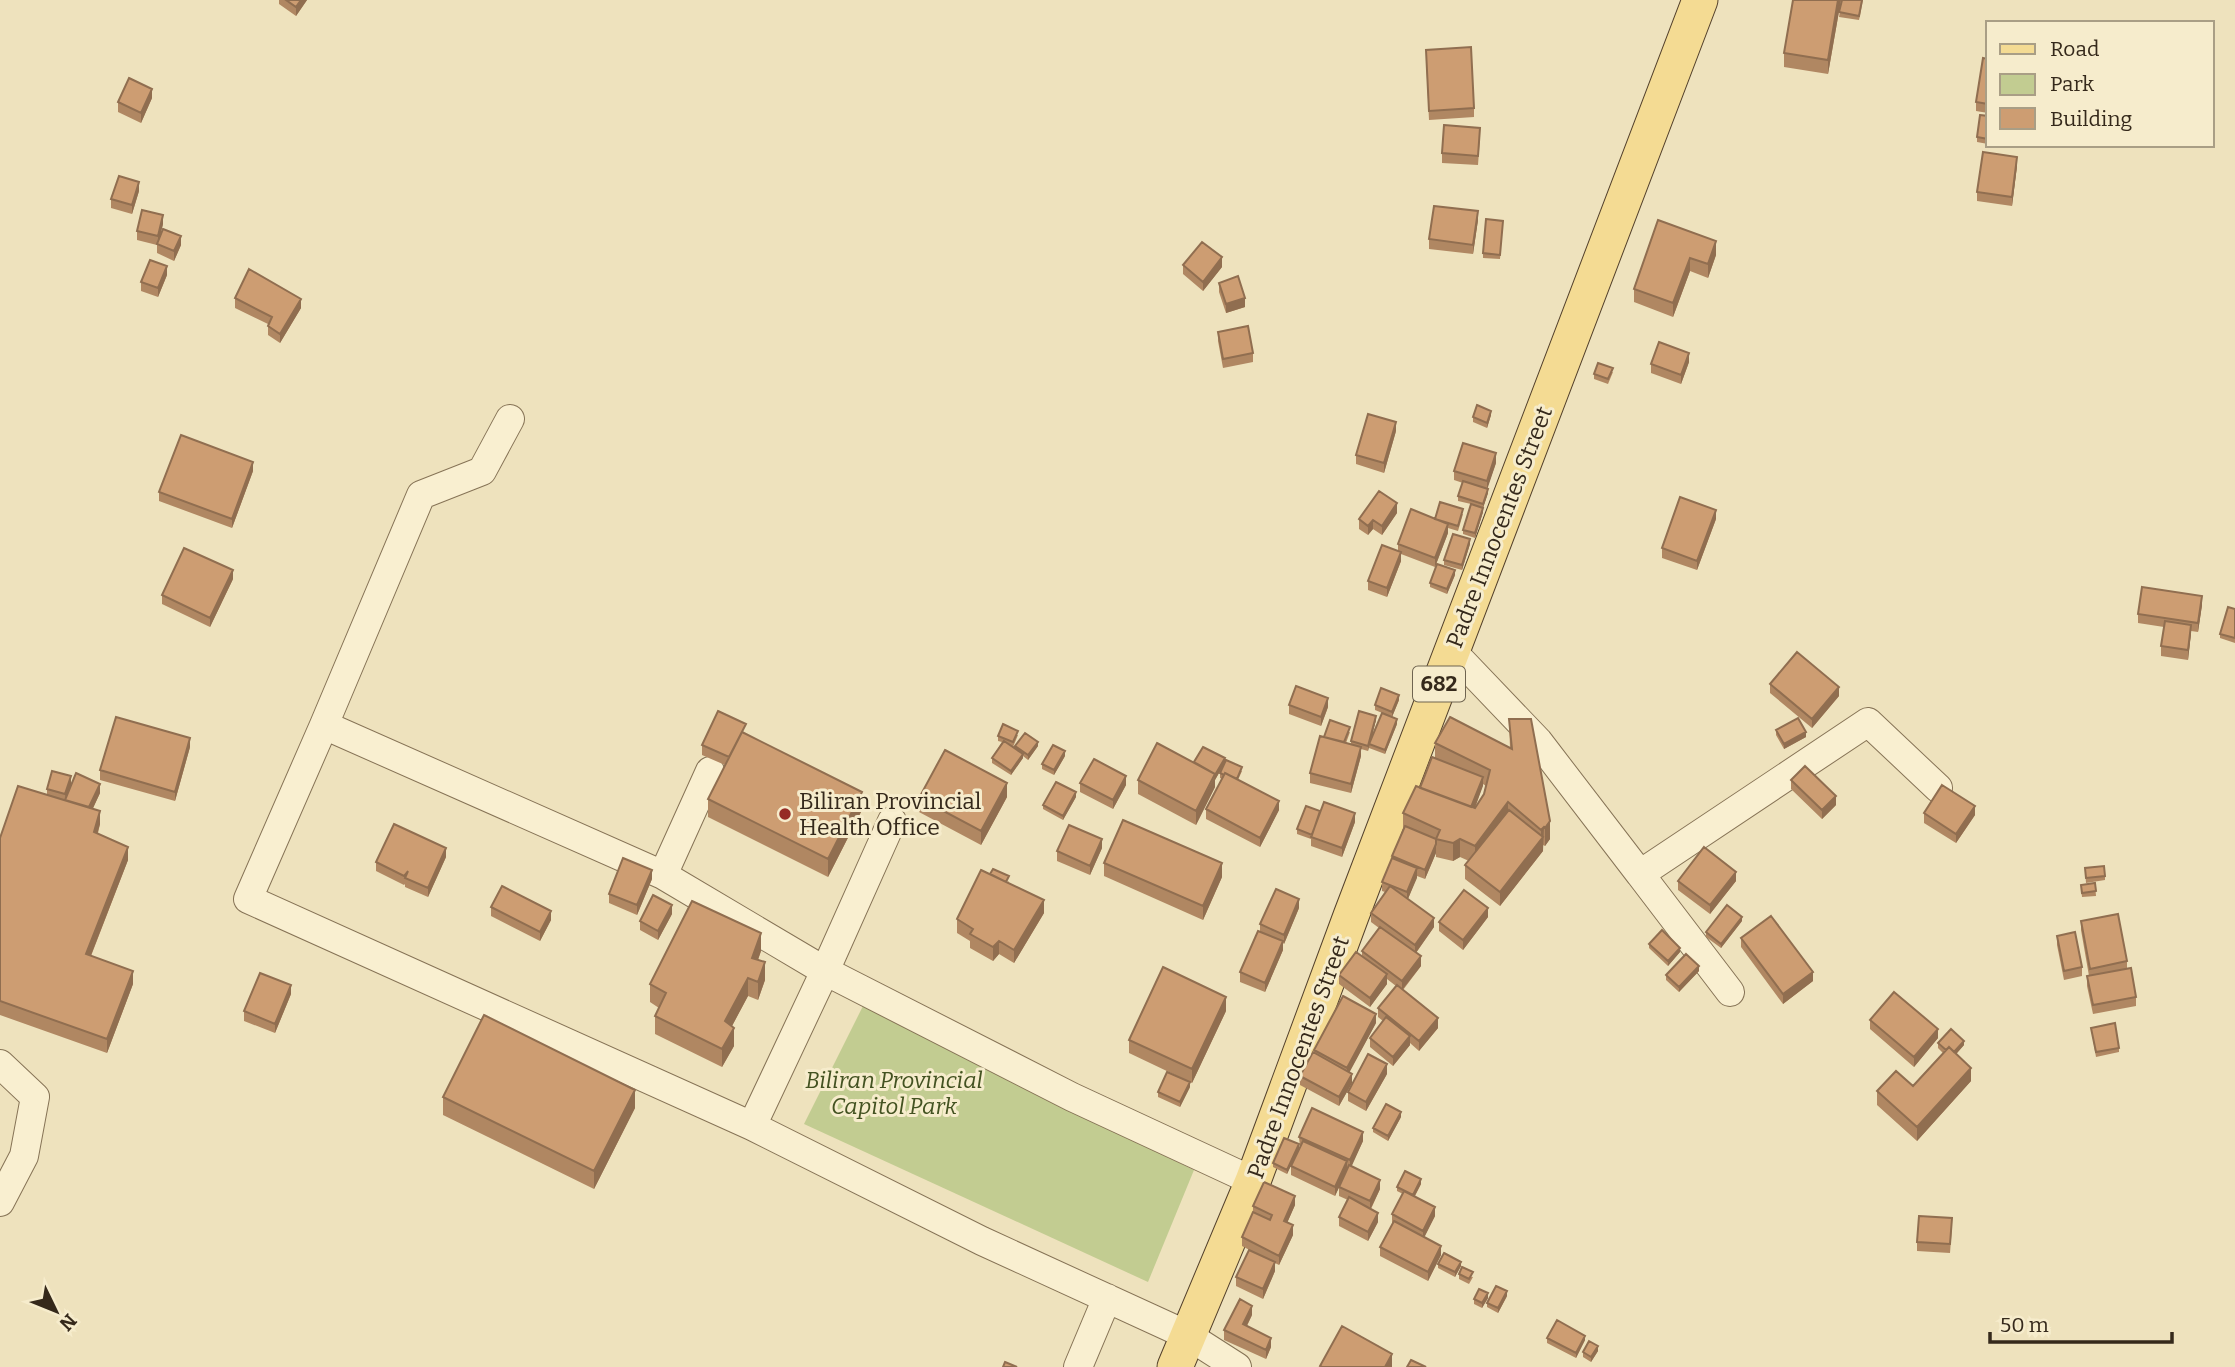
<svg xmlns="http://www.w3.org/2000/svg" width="2235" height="1367" font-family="Bitter,serif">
  <rect width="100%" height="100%" fill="#eee2bd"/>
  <path fill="#c2cc91" d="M863 1006 1194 1170 1148 1282 804 1124Z"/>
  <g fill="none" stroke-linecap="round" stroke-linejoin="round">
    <defs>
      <path id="minor" d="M510 419 482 471 421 495 324 725 248 899 752 1126 982 1241 1187 1335 1237 1367
        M1452 651 1538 741 1640 874 1868 722 1938 788
        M324 725 663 875 825 971 1072 1097 1253 1181
        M1640 874 1730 992
        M663 875 710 771
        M0 1064 35 1097 24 1156 0 1202
        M752 1126 825 971 892 821
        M1078 1367 1107 1298"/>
      <path id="major" d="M1175 1367 1253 1181 1351 916 1700 0"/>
    </defs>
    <use href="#minor" stroke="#867356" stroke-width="30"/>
    <use href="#major" stroke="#53402b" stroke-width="37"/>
    <use href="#minor" stroke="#f9efd0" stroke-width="28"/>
    <use href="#major" stroke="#f4db93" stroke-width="35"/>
  </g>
  <path fill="#b08762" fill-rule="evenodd" d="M279 0H307L296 16 279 4Z
    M1793 0H1841L1828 74 1784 67V53Z
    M1842 0H1863L1859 20 1839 17Z
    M1426 59 1474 108V117L1429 120Z
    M1988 59V113L1976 111V102Z
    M152 98 141 123 118 112V102Z
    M1988 116V144L1977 142V137Z
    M1480 137 1478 165 1442 163V153Z
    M2017 166 2012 206 1977 201V192Z
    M139 191 132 214 111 208V199Z
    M1478 220 1473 254 1429 249V239Z
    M1658 220 1716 255 1708 278 1690 271 1673 317 1634 302V289Z
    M1503 221 1500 259 1483 258V253Z
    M163 224 160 235 181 245 174 261 157 253V245L137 240V231Z
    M1183 265 1222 267 1203 291 1183 274Z
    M167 275 158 297 141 291V282Z
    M1219 283 1245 307 1226 313 1219 292Z
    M235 298 301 308 280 343 268 335V324L235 308Z
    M1218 332 1253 353V362L1223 368 1218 341Z
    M1689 362 1681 384 1651 373V364Z
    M1613 372 1608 384 1594 379V374Z
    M1491 415 1487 428 1473 422V417Z
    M1396 431 1384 473 1356 464V455Z
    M1496 463 1487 488 1488 493 1483 508V512L1475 538 1463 534V530L1471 504 1458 501V496L1463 483 1454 480V471Z
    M253 471 232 528 159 501V492Z
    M1397 513 1382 535 1373 529 1368 535 1359 529V519Z
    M1463 514 1458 531 1448 528V533L1435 567 1401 554V561L1387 597 1368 590V581L1398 551V544L1435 519Z
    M1716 519 1697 570 1662 558V548Z
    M1470 544 1462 570 1444 565V560Z
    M1455 575 1447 594 1430 587V583Z
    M233 579 210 627 162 604V595Z
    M2202 605 2198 632 2191 631 2188 660 2161 656V646L2164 627 2138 623V614Z
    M2235 609V643L2220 638V634Z
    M1770 684 1839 696 1812 728 1770 693Z
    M1399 700 1392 717 1375 710V705Z
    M1289 705 1328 707 1321 726 1289 714Z
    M1509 719 1550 839 1545 846 1543 845V851L1500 906 1465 879V865L1469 861 1460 857 1453 861 1436 857V853L1425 879 1417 876 1408 899 1434 927 1416 953 1421 966 1403 990 1438 1028 1419 1051 1410 1043V1045L1393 1066 1370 1047V1038L1383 1021 1378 1017V1008L1396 986 1387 979V984L1370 1007 1339 984V975L1362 956V951L1379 928 1371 922V913L1385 892 1382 891V882L1403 831V813L1420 788 1435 758V743L1510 748ZM1483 784 1486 786 1484 794 1475 808Z
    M1376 720 1370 741 1397 724 1385 754 1369 748V745L1368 751 1361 749V756L1351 793 1310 783V773L1324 737 1350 732 1346 743 1351 744V741Z
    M1776 730 1806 737 1784 749 1776 735Z
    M745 734 862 810 828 877 708 817V799L725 765 702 755V745Z
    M1018 735 1013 747 1010 745 1015 749V746H1038L1028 760 1023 756V758L1011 775 992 763V758L1002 742 998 741V736Z
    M190 747 175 801 100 780V770Z
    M1065 756 1054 775 1042 769V764Z
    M1194 762 1225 763 1242 771 1238 780 1279 810 1260 847 1206 819V809L1222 779 1220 778V773L1224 763 1215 780V787L1196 825 1138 794V780Z
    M1791 780 1836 805 1822 819 1791 789Z
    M1080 783 1126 785 1113 809 1080 792Z
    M71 785 69 789 100 793 93 808 100 824 98 833 128 860 91 956 133 984 107 1053 0 1015V838L47 794V789Z
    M1007 797 981 845 919 812V798Z
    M1076 797 1063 820 1043 809V805Z
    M1320 811 1355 822 1342 857 1311 846V839L1297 834V829Z
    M1924 813 1975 815 1956 843 1924 823Z
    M1102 848 1090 875 1057 861V851Z
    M446 857 428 897 405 887V884L404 885 376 871V862Z
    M1104 863 1222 877 1203 920 1104 876Z
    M2085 868 2105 876V880L2086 883Z
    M652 879 637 915 609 903V894Z
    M1009 881 1008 883 1044 913 1014 963 999 954 993 961 970 948V941L957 933V919Z
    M1678 881H1736L1710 914 1678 890Z
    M2095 883 2096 896 2082 897 2081 885Z
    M491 907 551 920 540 941 491 916Z
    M1299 908 1284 944 1283 943V950L1265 992 1240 982V972L1260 932V924Z
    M672 914 658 940 640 930V921Z
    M1488 917 1463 950 1439 931V922Z
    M1742 921 1721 948 1706 937V932Z
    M2081 921 2127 961V968L2136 997V1006L2093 1014 2087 986V976H2089L2081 930Z
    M2057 936 2082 967V976L2064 980 2057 945Z
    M1741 938 1813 981 1783 1004 1741 947Z
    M1649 944 1680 952 1668 966 1649 948Z
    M761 951 758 960 765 980 758 1000 748 996 732 1026 734 1046 722 1067 655 1034V1016L659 1008 650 1002V984Z
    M1699 971 1679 992 1666 980V975Z
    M291 994 275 1033 244 1021V1011Z
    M1226 1011 1192 1083 1129 1053V1040Z
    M1870 1020 1938 1038 1914 1067 1870 1029Z
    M1376 1023 1349 1072 1352 1083 1339 1106 1300 1085V1076L1314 1053V1050Z
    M2091 1028 2119 1048V1052L2096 1057Z
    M1938 1043 1964 1045 1956 1054 1971 1081 1917 1141 1877 1105V1091L1913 1086 1943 1053 1938 1048Z
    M1387 1074 1366 1111 1348 1101V1092Z
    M1190 1087 1180 1107 1158 1097V1092Z
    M443 1097 635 1108 594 1189 443 1115Z
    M1401 1117 1388 1141 1373 1132V1128Z
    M1299 1137 1363 1141 1351 1166 1380 1189 1371 1209 1378 1222 1368 1241 1339 1226V1217L1348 1200 1339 1196V1187L1335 1196 1291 1175V1166L1300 1147Z
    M1299 1149 1287 1174 1273 1167V1163Z
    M1421 1184 1415 1196 1435 1216 1424 1237 1441 1255 1428 1281 1380 1256V1247L1392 1224V1214L1403 1194 1397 1191V1187Z
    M1295 1205 1287 1223 1293 1235 1279 1265 1275 1263V1271L1263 1299 1236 1286V1277L1257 1254 1242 1246V1237L1253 1213V1206Z
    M1952 1227 1950 1253 1917 1251V1242Z
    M1438 1264 1461 1266 1455 1277 1438 1268Z
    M1459 1274 1473 1277 1469 1284 1459 1279Z
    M1507 1296 1498 1313 1487 1307V1303Z
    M1488 1298 1482 1308 1474 1304V1299Z
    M1252 1315 1247 1326 1271 1347 1266 1359 1224 1340V1330Z
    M1547 1338 1585 1340 1576 1358 1547 1343Z
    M1598 1351 1591 1362 1583 1357V1352Z"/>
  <path fill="#906e50" d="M301 0H307L296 16V7Z
    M1838 0H1841L1828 74V60Z
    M152 89V98L141 123V113Z
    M2017 157V166L2012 206V197Z
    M139 182V191L132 214V205Z
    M1478 211V220L1473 254V245Z
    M163 215V224L158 245V236Z
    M181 236V245L174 261V251Z
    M1716 241V255L1708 278V264Z
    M1222 257V267L1203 291V282Z
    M1690 258V271L1673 317V303Z
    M167 266V275L158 297V288Z
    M1245 298V307L1226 313V304Z
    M301 299V308L280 343V334Z
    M1689 353V362L1681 384V375Z
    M1491 411V415L1487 428V423Z
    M1396 422V431L1384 473V463Z
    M1496 453V463L1487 490V481Z
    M253 462V471L232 528V519Z
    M1488 489V493L1483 508V512L1475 538V533Z
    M1397 503V513L1382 535V526Z
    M1716 510V519L1697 570V561Z
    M1373 520V529L1368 535V526Z
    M1448 524V533L1435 567V558Z
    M1470 539V544L1462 570V565Z
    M1401 552V561L1387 597V588Z
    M233 570V579L210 627V618Z
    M1455 570V575L1447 594V589Z
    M2202 596V605L2198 632V623Z
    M2191 625V634L2188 660V650Z
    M1839 687V696L1812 728V719Z
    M1399 695V700L1392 717V712Z
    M1328 698V707L1321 726V717Z
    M1376 716V720L1368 751V746Z
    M1397 719V724L1385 754V750Z
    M1806 732V737L1784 749V744Z
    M190 738V747L175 801V792Z
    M1038 742V746L1028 760V755Z
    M1361 747V756L1351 793V784Z
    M1065 751V756L1054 775V770Z
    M1023 754V758L1011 775V771Z
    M1225 758V763L1215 780V787L1196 825V811Z
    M71 776V785L66 800 65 794Z
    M1126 776V785L1113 809V800Z
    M1483 777V786L1471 818V808Z
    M1007 783V797L981 845V831Z
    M100 784V793L88 819V810Z
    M862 792V810L828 877V859Z
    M1076 792V797L1063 820V816Z
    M1836 796V805L1822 819V810Z
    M1279 801V810L1260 847V838Z
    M1508 802V820L1475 864V846Z
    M1975 806V815L1956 843V834Z
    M100 811V824L94 845V832Z
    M1355 813V822L1342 857V848Z
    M1550 821V839L1545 846V828Z
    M1544 827 1543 851 1500 906V892L1541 840V830Z
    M1102 839V848L1090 875V866Z
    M1460 839V857L1453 861V843Z
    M1436 844V853L1425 879V870Z
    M128 847V860L86 968V954Z
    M446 848V857L428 897V888Z
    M1222 863V877L1203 920V906Z
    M1417 868V878L1407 901V892Z
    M652 870V879L637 915V905Z
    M1736 872V881L1710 914V905Z
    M1299 899V908L1284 944V935Z
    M1044 900V913L1014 963V950Z
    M672 905V914L658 940V931Z
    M1488 908V917L1463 950V940Z
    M551 911V920L540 941V932Z
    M1742 917V921L1721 948V944Z
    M1434 918V927L1415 954V945Z
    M761 933V951L752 976V958Z
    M999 941V954L993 961V947Z
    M1283 941V950L1265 992V983Z
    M1680 948V952L1668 966V961Z
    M1421 956V966L1402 990V981Z
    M765 962V980L758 1000V982Z
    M1699 966V971L1679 992V987Z
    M133 971V984L107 1053V1039Z
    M1813 972V981L1783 1004V994Z
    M1387 974V984L1370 1007V998Z
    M748 978V996L725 1039V1021Z
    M291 985V994L275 1033V1024Z
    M1226 997V1011L1192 1083V1069Z
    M1376 1014V1023L1347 1077V1068Z
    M1438 1018V1028L1419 1051V1041Z
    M734 1028V1046L722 1067V1049Z
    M1938 1029V1038L1914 1067V1057Z
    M1410 1036V1045L1393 1066V1057Z
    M1964 1041V1045L1951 1060V1055Z
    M1387 1064V1074L1366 1111V1102Z
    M1971 1068V1081L1917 1141V1127Z
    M1352 1074V1083L1339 1106V1097Z
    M1190 1082V1087L1180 1107V1102Z
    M635 1090V1108L594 1189V1171Z
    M1401 1112V1117L1388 1141V1136Z
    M1363 1132V1141L1350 1170V1160Z
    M1299 1144V1149L1287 1174V1170Z
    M1347 1161V1171L1335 1196V1187Z
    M1421 1179V1184L1413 1199V1195Z
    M1380 1180V1189L1370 1210V1201Z
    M1295 1196V1205L1284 1230V1221Z
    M1435 1207V1216L1423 1240V1231Z
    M1378 1213V1222L1368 1241V1232Z
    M1293 1225V1235L1279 1265V1256Z
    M1441 1246V1255L1428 1281V1272Z
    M1275 1262V1271L1263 1299V1289Z
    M1461 1262V1266L1455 1277V1272Z
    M1507 1291V1296L1498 1313V1308Z
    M1488 1293V1298L1482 1308V1303Z
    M1252 1306V1315L1243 1333V1324Z
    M1585 1336V1340L1576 1358V1353Z
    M1271 1338V1347L1266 1359V1350Z
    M1598 1346V1351L1591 1362V1357Z
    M1392 1354V1367H1385Z"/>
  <path fill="#cd9d72" stroke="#906e50" stroke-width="2" d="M286 0H301L296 7Z
    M1793 0H1838L1828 60 1784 53Z
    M1842 0H1862L1859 16 1839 12Z
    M1471 47 1474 108 1429 111 1426 50Z
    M1983 58 1988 59V104L1976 102Z
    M129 78 152 89 141 113 118 102Z
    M1980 115 1988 116V139L1977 137Z
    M1444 125 1480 128 1478 156 1442 153Z
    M1983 152 2017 157 2012 197 1977 192Z
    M119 176 139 182 132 205 111 199Z
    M1434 206 1478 211 1473 245 1429 239Z
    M142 210 163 215 158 236 137 231Z
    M1486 219 1503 221 1500 255 1483 253Z
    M1658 220 1716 241 1708 264 1690 258 1673 303 1634 289Z
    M163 229 181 236 174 251 157 244Z
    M1202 242 1222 257 1203 282 1183 265Z
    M150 260 167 266 158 288 141 282Z
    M249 269 301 299 280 334 268 326 272 317 235 298Z
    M1238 276 1245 298 1226 304 1219 283Z
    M1248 326 1253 353 1223 359 1218 332Z
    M1659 342 1689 353 1681 375 1651 364Z
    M1598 363 1613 368 1608 379 1594 374Z
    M1477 405 1491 411 1487 423 1473 417Z
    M1368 414 1396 422 1384 463 1356 455Z
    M181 435 253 462 232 519 159 492Z
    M1463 443 1496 453 1487 481 1454 471Z
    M1463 481 1488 489 1483 504 1458 496Z
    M1379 491 1397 503 1382 526 1373 520 1368 526 1359 519Z
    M1680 497 1716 510 1697 561 1662 548Z
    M1440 502 1463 509 1458 526 1435 519Z
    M1471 504 1483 508 1475 533 1463 530Z
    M1411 509 1448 524 1435 558 1398 544Z
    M1453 534 1470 539 1462 565 1444 560Z
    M1382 545 1401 552 1387 588 1368 581Z
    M184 548 233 570 210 618 162 595Z
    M1437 564 1455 570 1447 589 1430 583Z
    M2142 587 2202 596 2198 623 2138 614Z
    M2228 607 2235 609V638L2220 634Z
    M2165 621 2191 625 2188 650 2161 646Z
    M1797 652 1839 687 1812 719 1770 684Z
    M1296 686 1328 698 1321 717 1289 705Z
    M1381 688 1399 695 1392 712 1375 705Z
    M718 711 746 724 729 757 702 745Z
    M1359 711 1376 716 1368 746 1351 741Z
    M1382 713 1397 719 1385 750 1369 744Z
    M116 717 190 738 175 792 100 770Z
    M1450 717 1512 749 1509 719H1531L1550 821 1545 828 1544 827 1541 830 1508 802 1475 846 1460 839 1453 843 1436 839 1440 830 1403 813 1416 786 1475 808 1484 794 1490 770 1435 743Z
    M1798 718 1806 732 1784 744 1776 730Z
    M1330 720 1350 727 1344 742 1324 737Z
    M1003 724 1018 731 1013 742 998 736Z
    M742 732 862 792 828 859 708 799Z
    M1025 733 1038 742 1028 755 1015 746Z
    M1320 736 1361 747 1351 784 1310 773Z
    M1004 741 1023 754 1011 771 992 758Z
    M1157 743 1215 774 1196 811 1138 780Z
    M1053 745 1065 751 1054 770 1042 764Z
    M1203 747 1225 758 1215 775V774L1194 762Z
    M945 750 1007 783 981 831 919 798Z
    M1432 757 1483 777 1471 807 1420 788Z
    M1094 759 1126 776 1113 800 1080 783Z
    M1226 760 1242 767 1237 779 1225 773 1224 775 1220 773Z
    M1805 766 1836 796 1822 810 1791 780Z
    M52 771 71 776 65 794 47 789Z
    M76 773 100 784 89 807 65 800Z
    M1225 773 1279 801 1260 838 1206 809Z
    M1056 782 1076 792 1063 816 1043 805Z
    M1942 785 1975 806 1956 834 1924 813Z
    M18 786 100 811 94 832 128 847 86 954 133 971 107 1039 0 1001V838Z
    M1324 802 1355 813 1342 848 1311 837Z
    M1306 806 1320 811 1312 835 1297 829Z
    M1509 810 1543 837 1500 892 1465 865Z
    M1123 820 1222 863 1203 906 1104 863Z
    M394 824 446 848 428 888 405 878 408 871 404 876 376 862Z
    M1069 825 1102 839 1090 866 1057 851Z
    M1405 826 1436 839V844L1425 870 1392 856Z
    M1704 847 1736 872 1710 905 1678 881Z
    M623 858 652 870 637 905 609 894Z
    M1392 858 1417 868 1407 892 1382 882Z
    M2104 866 2105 876 2086 878 2085 868Z
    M993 869 1009 876 1006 882 990 874Z
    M981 870 1044 900 1014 950 999 941 993 947 970 934 973 929 957 919Z
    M2095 883 2096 891 2082 893 2081 885Z
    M502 886 551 911 540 932 491 907Z
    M1390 886 1434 918 1415 945 1371 913Z
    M1276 889 1299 899 1284 935 1260 924Z
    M1464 890 1488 908 1463 940 1439 922Z
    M653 895 672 905 658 931 640 921Z
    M692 901 761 933 752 958 765 962 758 982 748 978 725 1021 734 1028 722 1049 655 1016 666 993 650 984Z
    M1727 905 1742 917 1721 944 1706 932Z
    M2118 914 2127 961 2090 969 2081 921Z
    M1771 916 1813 972 1783 994 1741 938Z
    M1380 927 1421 956 1402 981 1362 951Z
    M1662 930 1680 948 1668 961 1649 944Z
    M1258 931 1283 941 1265 983 1240 972Z
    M2075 932 2082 967 2064 971 2057 936Z
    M1356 952 1387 974 1370 998 1339 975Z
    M1686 954 1699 966 1679 987 1666 975Z
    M1163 967 1226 997 1192 1069 1129 1040Z
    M2131 968 2136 997 2093 1005 2087 976Z
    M260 973 291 985 275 1024 244 1011Z
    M1397 985 1438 1018 1419 1041 1378 1008Z
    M1894 992 1938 1029 1914 1057 1870 1020Z
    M1343 996 1376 1014 1347 1068 1314 1050Z
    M484 1015 635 1090 594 1171 443 1097Z
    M1386 1017 1410 1036 1393 1057 1370 1038Z
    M2115 1023 2119 1048 2096 1052 2091 1028Z
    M1951 1029 1964 1041 1954 1052 1949 1047 1946 1050 1938 1043Z
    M1949 1047 1971 1068 1917 1127 1877 1091 1896 1071 1913 1086Z
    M1313 1052 1352 1074 1339 1097 1300 1076Z
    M1368 1054 1387 1064 1366 1102 1348 1092Z
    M1167 1072 1190 1082 1180 1102 1158 1092Z
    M1386 1104 1401 1112 1388 1136 1373 1128Z
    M1312 1108 1363 1132 1350 1160 1299 1137Z
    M1284 1138 1299 1144 1287 1170 1273 1163Z
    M1303 1141 1347 1161 1335 1187 1291 1166Z
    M1349 1165 1380 1180 1370 1201 1339 1187Z
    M1405 1171 1421 1179 1413 1195 1397 1187Z
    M1264 1182 1295 1196 1284 1221 1293 1225 1279 1256 1242 1237 1253 1212 1270 1220 1272 1215 1253 1206Z
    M1404 1191 1435 1207 1423 1231 1392 1214Z
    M1349 1197 1378 1213 1368 1232 1339 1217Z
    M1919 1216 1952 1218 1950 1244 1917 1242Z
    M1394 1221 1441 1246 1428 1272 1380 1247Z
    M1249 1250 1275 1262 1263 1289 1236 1277Z
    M1444 1253 1461 1262 1455 1272 1438 1264Z
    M1462 1267 1473 1272 1469 1279 1459 1274Z
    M1496 1286 1507 1291 1498 1308 1487 1303Z
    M1479 1289 1488 1293 1482 1303 1474 1299Z
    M1240 1299 1252 1306 1243 1324 1271 1338 1266 1350 1224 1330Z
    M1557 1320 1585 1336 1576 1353 1547 1338Z
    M1342 1326 1392 1354 1385 1367H1322L1320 1366Z
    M1589 1341 1598 1346 1591 1357 1583 1352Z
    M1411 1360 1426 1367H1407Z
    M1005 1362 1017 1367H1003Z"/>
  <circle fill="#962b25" stroke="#f6eccc" stroke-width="2.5" cx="785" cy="814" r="7"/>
  <g text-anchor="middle" stroke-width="6" stroke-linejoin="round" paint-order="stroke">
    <rect fill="#f6eccc" stroke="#6f6450" stroke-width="2" x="1413" y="666.5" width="52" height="35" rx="5"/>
    <g font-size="21" font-weight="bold" fill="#35291b">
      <text x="1439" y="691">682</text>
    </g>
    <g font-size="23" fill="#35291b" stroke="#f6eccc">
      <text transform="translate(1499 527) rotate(-69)" y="8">Padre Innocentes Street</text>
      <text transform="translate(1298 1057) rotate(-70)" y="8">Padre Innocentes Street</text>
    </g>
    <g font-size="23" fill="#35291b" stroke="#f6eccc" text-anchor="start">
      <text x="799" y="809">Biliran Provincial<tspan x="799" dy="26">Health Office</tspan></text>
    </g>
    <g font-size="23" font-style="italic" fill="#435221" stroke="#f6eccc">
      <text x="894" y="1088">Biliran Provincial<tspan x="894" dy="26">Capitol Park</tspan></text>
    </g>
  </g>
  <rect x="1986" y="21" width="228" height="126" fill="#f6eccc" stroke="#a99e85" stroke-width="2"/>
  <rect x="2000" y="44" width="35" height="10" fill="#f4db93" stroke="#a99e85" stroke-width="2"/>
  <text x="2050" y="56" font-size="21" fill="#35291b">Road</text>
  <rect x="2000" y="74" width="35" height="21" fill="#c2cc91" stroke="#a99e85" stroke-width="2"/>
  <text x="2050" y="91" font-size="21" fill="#35291b">Park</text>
  <rect x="2000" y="108" width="35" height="21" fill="#cd9d72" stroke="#a99e85" stroke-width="2"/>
  <text x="2050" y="126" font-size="21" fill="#35291b">Building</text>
  <g transform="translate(56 1311) rotate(133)" stroke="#f6eccc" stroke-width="5" paint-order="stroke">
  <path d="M0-5L12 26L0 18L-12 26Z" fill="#35291b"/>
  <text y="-10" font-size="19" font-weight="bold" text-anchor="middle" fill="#35291b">N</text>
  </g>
  <path d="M1990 1332v10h182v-10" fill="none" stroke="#35291b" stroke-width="3.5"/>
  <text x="2000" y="1332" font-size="21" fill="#35291b" stroke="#f6eccc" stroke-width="5" paint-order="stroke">50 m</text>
</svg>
